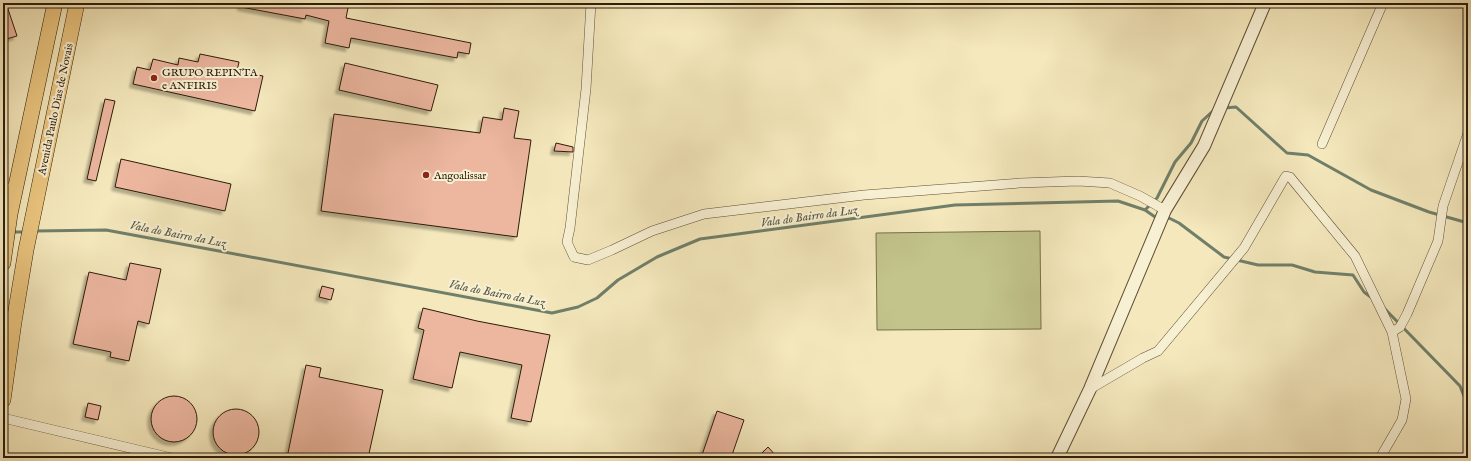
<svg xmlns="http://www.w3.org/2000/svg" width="1471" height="461" font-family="'IM FELL English',serif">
  <defs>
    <filter id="shadow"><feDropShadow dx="-3.5" dy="3.5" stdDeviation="1" flood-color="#0004"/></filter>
  </defs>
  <rect width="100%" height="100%" fill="#f4e8bc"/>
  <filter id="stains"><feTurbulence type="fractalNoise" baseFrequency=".005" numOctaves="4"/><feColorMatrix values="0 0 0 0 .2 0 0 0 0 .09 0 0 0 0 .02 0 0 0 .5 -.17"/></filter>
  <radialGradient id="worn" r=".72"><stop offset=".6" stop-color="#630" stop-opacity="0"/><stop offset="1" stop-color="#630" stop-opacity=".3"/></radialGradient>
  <path fill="#c2c48c" stroke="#78704a" d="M1040 231 1041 329 877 330 876 233Z"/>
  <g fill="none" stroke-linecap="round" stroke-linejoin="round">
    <path stroke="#707f6a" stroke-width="3" d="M1224 108 1236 107 1287 153 1308 155 1371 190 1429 212 1468 223
      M1145 210 1158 219
      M1165 219 1169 218 1179 223 1224 257 1258 265H1292L1315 272 1353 275 1364 292 1372 298
      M35 231 106 230 552 313 578 307 597 298 618 280 657 257 700 239 955 205 1118 201 1145 210 1157 198 1175 162 1191 143 1202 121 1214 110
      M13 232H25
      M1384 308 1460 386 1468 406"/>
  </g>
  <path fill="#ecb69f" stroke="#2d1c08" filter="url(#shadow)" d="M3 3H6L17 36 3 40Z
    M241 3H349L346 18 471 43 469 54 458 52 457 58 351 38 349 48 325 43 329 21 306 15 305 19 241 7Z
    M200 54 239 62 237 71 263 76 255 111 133 84 137 67 150 70 153 59 178 65 179 58 198 62Z
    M345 63 438 85 431 111 339 90Z
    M105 99 115 101 96 181 87 179Z
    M504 108 519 111 514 138 531 140 517 237 321 211 334 114 480 133 483 117 502 120Z
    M556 143 573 147V152L554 151Z
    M121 159 231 184 225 211 115 187Z
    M130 263 161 269 149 324 138 321 129 361 110 357 111 352 73 344 89 272 126 280Z
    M322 286 334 289 331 300 319 297Z
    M423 308 477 321 550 335 531 422 511 418 522 365 460 352 452 388 413 379 424 330 418 328Z
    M306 365 321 368 319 377 383 390 368 458H287Z
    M151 419a23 23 0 1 1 46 0a23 23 0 1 1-46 0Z
    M88 403 101 406 98 420 85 417Z
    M213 432a23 23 0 1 1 46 0a23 23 0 1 1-46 0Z
    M717 411 744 420 731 458H701Z
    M768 447 778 458H757Z"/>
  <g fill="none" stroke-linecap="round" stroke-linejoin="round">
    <defs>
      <path id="minor" d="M591 3 586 89 570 228 567 242 574 257 588 260 612 250 652 231 704 214 864 195 1020 183 1078 181 1110 183 1140 196 1165 210
        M1322 144 1383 3
        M3 187 16 190
        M1392 332 1400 327 1407 314 1438 241 1443 206 1468 133
        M1090 389 1143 358 1158 351 1244 248 1284 179 1286 176 1290 177 1355 256 1392 332 1406 399 1402 420 1380 458
        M3 418 172 458"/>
      <path id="tertiary" d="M1057 458 1090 389 1165 210 1204 146 1265 3"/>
      <path id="primary" d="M3 263 10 214 55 3
        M3 400 14 322 26 250 77 3"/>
    </defs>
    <use href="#minor" stroke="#5f4f35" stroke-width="10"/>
    <use href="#tertiary" stroke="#5f4f35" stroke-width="14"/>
    <use href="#primary" stroke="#2d1c08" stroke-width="16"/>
    <use href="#minor" stroke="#f8f0d3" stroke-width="9"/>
    <use href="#tertiary" stroke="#f8f0d3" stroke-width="12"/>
    <use href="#primary" stroke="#eac47e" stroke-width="15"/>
  </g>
  <g fill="#8f2418" stroke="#f8f0d3" stroke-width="1.5">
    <circle cx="154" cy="78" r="4"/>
    <circle cx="426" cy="175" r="4"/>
  </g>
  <g text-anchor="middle" stroke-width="4" stroke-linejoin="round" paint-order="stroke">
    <g font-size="11" fill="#2d1c08" stroke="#f8f0d3" text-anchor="start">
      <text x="162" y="76">GRUPO REPINTA<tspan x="162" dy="13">e ANFIRIS</tspan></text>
      <text x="434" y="179">Angoalissar</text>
    </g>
    <g font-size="11" fill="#2d1c08" stroke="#f8f0d3">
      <text transform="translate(55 109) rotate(-78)" y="4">Avenida Paulo Dias de Novais</text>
    </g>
    <g font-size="12" font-style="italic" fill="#545641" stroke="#f8f0d3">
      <text transform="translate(809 216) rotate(-8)" y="4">Vala do Bairro da Luz</text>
      <text transform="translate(178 234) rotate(11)" y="4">Vala do Bairro da Luz</text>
      <text transform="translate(497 293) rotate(11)" y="4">Vala do Bairro da Luz</text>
    </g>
  </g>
  <rect width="1471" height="461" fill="none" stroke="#f4e8bc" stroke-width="16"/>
  <rect x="4" y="4" width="1463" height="453" fill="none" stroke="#2d1c08" stroke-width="2"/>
  <rect x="8" y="8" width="1455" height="445" fill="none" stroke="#2d1c08"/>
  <rect width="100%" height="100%" filter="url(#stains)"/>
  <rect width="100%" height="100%" fill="url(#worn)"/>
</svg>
